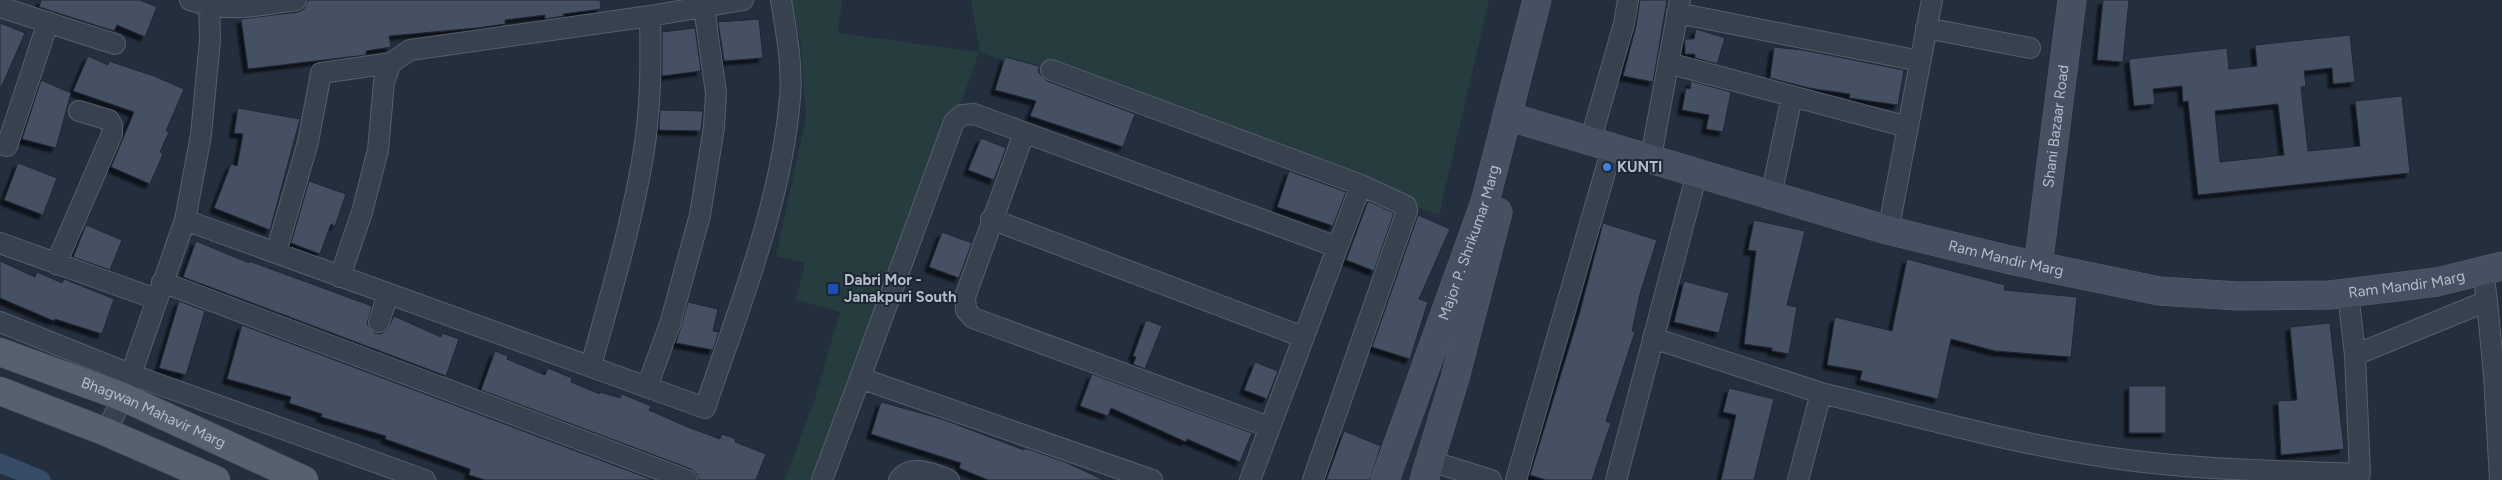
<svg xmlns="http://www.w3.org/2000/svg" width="2502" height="480" font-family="Figtree,sans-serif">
  <defs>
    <filter id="shadow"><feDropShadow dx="-4.5" dy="4.5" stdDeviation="1" flood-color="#0009"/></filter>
  </defs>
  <rect width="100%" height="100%" fill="#242f3e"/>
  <path fill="#263c3f" d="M791 0H842L838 33 979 52 944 152 821 480H785L814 402 840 312 796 300 805 263 776 256 806 117 801 45Z
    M971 0H1489L1439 215 980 52Z"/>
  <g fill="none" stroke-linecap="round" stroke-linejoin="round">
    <path stroke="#394c67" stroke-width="19" d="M0 463 41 480"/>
  </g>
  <path fill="#455162" stroke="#1f2835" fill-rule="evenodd" filter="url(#shadow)" d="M41 0H140L157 7 145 37 117 25 114 31 39 7Z
    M308 0H600L601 9 563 14 564 16 545 19V15L505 20V24L477 28 389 36 391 47 366 51V55L248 69 241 19 298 12 304 9Z
    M1640 0H1667L1653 82 1623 76 1636 26Z
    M2103 0H2129L2123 62 2097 60Z
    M759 19 763 58 724 61 718 22Z
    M0 23 25 33 0 90Z
    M695 28 701 71 662 76V32Z
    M1696 29 1725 38 1717 64 1695 58V54H1685V39H1694Z
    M2350 35 2355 82 2333 84 2332 68 2304 71 2306 86 2301 87 2308 151 2360 146 2355 101 2402 96 2410 173 2198 195 2188 101 2183 102 2182 86 2153 89 2155 104 2134 106 2129 59 2227 48 2229 69 2257 66 2255 45ZM2278 104 2284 155 2220 162 2215 111Z
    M1774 47 1803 50 1904 70 1898 105 1849 98 1850 94 1809 88 1770 78Z
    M88 56 108 65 109 61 154 76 184 89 166 131 169 132 160 152 163 154 150 184 111 167 134 112 73 91Z
    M1005 57 1039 66 1038 72 1047 81 1135 114 1123 147 1030 116 1036 101 995 90Z
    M41 80 71 93 56 148 22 139Z
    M1691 81 1731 92 1723 132 1706 129 1709 115 1682 110 1686 88 1690 89Z
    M238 108 300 119 270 230 214 208 231 164 237 166 243 134 234 133Z
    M660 110 703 111 701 131 659 130Z
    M981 138 1006 148 994 180 968 170Z
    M18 163 57 178 43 215 4 200Z
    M1289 171 1346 192 1333 226 1277 207Z
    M309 181 346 194 335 226 331 224 320 254 291 243Z
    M1368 201 1394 213 1374 271 1346 260Z
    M1418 215 1450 229 1419 299 1428 302 1410 359 1372 347Z
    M1754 220 1805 231 1787 305 1797 307 1789 354 1772 351V348L1744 344 1756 251 1748 250Z
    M1603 223 1657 240 1640 294 1632 331 1635 332 1606 421 1611 423 1592 480H1546L1530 475 1579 315Z
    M86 225 122 240 110 270 73 257Z
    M942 232 972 243 959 278 929 267Z
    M196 241 249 263V261L372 306 367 324 375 333 381 334 387 330 394 316 441 337 442 333 459 339 446 376 183 277Z
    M1907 259 2005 285 2004 290 2077 297 2071 357 1995 351 1951 339 1938 399 1860 380 1862 371 1827 365 1835 317 1892 331Z
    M0 261 35 277 37 272 62 283 64 279 114 299 102 334 55 319 54 321 0 298Z
    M1684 281 1729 293 1719 333 1674 322Z
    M179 301 205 311 186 375 159 368Z
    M688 302 718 309 713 331 719 332 713 350 676 343Z
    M1146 320 1162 326 1145 369 1133 364 1136 357 1133 356Z
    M2330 323 2344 449 2281 455 2278 401 2297 400 2290 327Z
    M242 325 653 480H485L469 475 470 469 385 439 386 436 321 417 322 414 289 403 291 397 227 379Z
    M495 351 508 356 507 359 545 375 548 368 572 378 571 382 600 394V392L620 398 622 394 651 406 649 410 685 426 720 439 722 434 736 439 735 442 766 454 756 480H699L696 473 691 469 481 390Z
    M1255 362 1278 371 1267 399 1244 390Z
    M1092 374 1252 433 1240 462 1187 439 1186 442 1111 408 1108 416 1080 406Z
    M2129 386H2166V433H2129Z
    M1729 388 1774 399 1754 480H1721L1736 415 1723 412Z
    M881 402 942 419 1024 450 1025 448 1065 462 1104 480H988L959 468 961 463 871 434Z
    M1344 431 1381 446 1370 480H1326Z"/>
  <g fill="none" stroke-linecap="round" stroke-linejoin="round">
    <defs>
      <path id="street" d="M190 0C229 13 256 6 296 0
        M0 7 115 44
        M1677 13 1920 61
        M650 16 743 0
        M1926 28 2030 48
        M1668 63 1908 127
        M1051 70 1361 185 1406 206 1407 211 1313 480
        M1594 128 1624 24 1628 0
        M1024 133 965 297 966 310 973 318 1269 427
        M0 144 7 146 48 22
        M1653 146 1680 0
        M1774 182 1792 96
        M1891 216 1932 0
        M991 219 1303 337
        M185 220 705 408C739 307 781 205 790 98 793 66 786 31 781 0
        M0 243 156 299
        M276 253 308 142 321 73 391 63
        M56 264 112 134V126L109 120 79 111
        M340 277 362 212 378 150 384 82 391 63 410 50 650 16C651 63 651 110 643 156 631 228 610 296 591 366
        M162 282 687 480
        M2487 301 2494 375 2500 480
        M0 322 130 374 425 480
        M379 322 388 294
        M1653 338 1821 393
        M2355 355 2487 301 2483 271
        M647 387 670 324 700 215 714 127 716 93 704 7
        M106 432 123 397 185 220 201 135 210 40 209 0
        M1430 461 1491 480
        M822 480 860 378
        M899 480C911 463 934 474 949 480
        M1152 480 860 378 954 122 962 115 974 114 1337 247
        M1250 480 1361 185
        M1516 480 1612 148
        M1616 480 1697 173
        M1798 480 1821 393C1922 417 2023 447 2127 460 2204 470 2282 471 2360 474L2355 355 2348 292"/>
      <g id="secondary">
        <path id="s1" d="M1507 116 1887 230 2010 260 2159 291 2238 296 2330 295 2437 282 2502 266"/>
        <path id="s2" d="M2038 266 2072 0"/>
        <path id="s3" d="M1385 480 1485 202 1537 0"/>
        <path d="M1424 480 1455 378 1498 212"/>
      </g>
      <g id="primary">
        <path id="s4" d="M0 352 123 397 304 480"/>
        <path d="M0 391 106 432 216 480"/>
      </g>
    </defs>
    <use href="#street" stroke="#565f6c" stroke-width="22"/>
    <use href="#secondary" stroke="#565f6c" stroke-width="29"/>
    <use href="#primary" stroke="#414a57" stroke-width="29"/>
    <use href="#street" stroke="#38414e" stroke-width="20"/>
    <use href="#secondary" stroke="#465061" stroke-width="28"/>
    <use href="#primary" stroke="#56606e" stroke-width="28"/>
  </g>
  <circle fill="#3f7fe0" stroke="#1d2633" stroke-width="2" cx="1607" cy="167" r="5"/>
  <rect fill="#1a4fb4" stroke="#1d2633" stroke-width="2" x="827" y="283" width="12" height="12" rx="2.5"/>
  <g text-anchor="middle" stroke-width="4" stroke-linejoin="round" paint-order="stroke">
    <g font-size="15" fill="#b4bcc9" stroke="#1d2633">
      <text dy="5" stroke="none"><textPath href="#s2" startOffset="141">Shani Bazaar Road</textPath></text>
      <text dy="5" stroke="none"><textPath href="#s3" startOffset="252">Major P. Shrikumar Marg</textPath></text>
      <text dy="5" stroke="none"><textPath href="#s1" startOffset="519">Ram Mandir Marg</textPath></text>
      <text dy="5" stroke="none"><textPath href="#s1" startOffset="924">Ram Mandir Marg</textPath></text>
      <text dy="5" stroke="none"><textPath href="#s4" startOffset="165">Bhagwan Mahavir Marg</textPath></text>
    </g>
    <g font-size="15" font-weight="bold" fill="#b4bcc9" stroke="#1d2633" text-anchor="start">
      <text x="1617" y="172">KUNTI</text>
      <text x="844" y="285">Dabri Mor -<tspan x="844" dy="17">Janakpuri South</tspan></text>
    </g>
  </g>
</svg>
